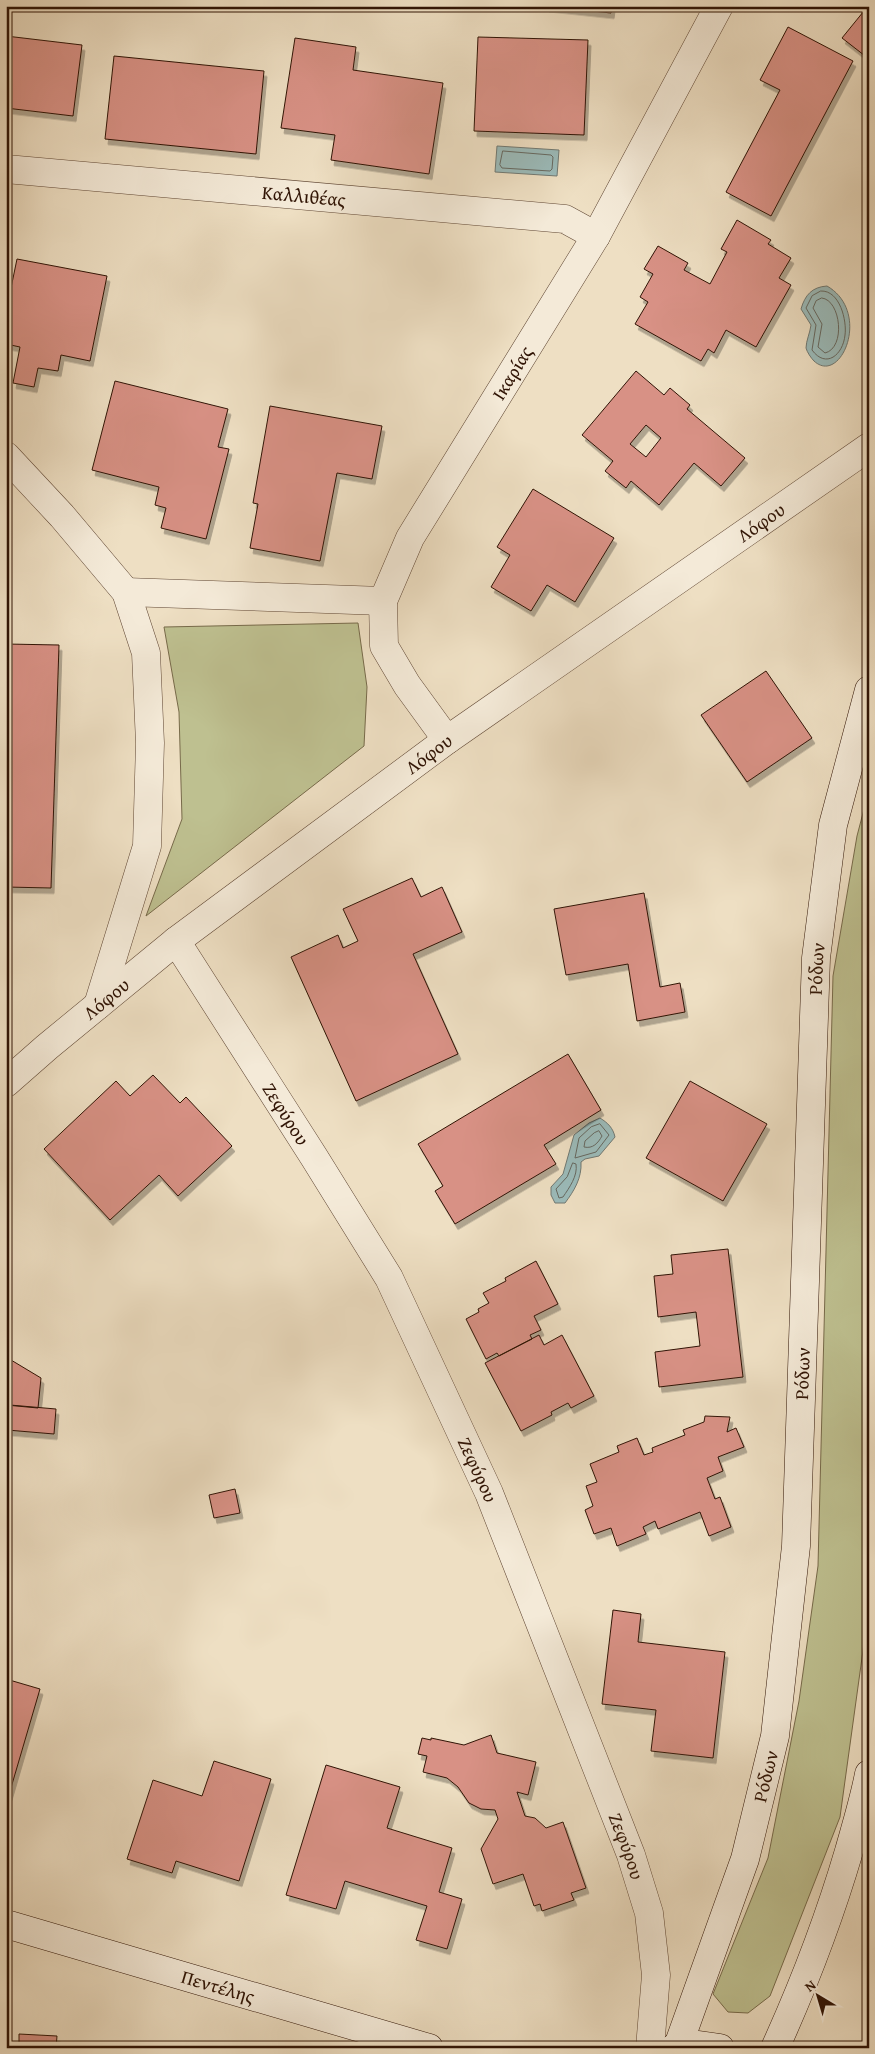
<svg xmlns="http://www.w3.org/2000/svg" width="875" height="2054" font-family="'Gentium Book Plus',serif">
  <defs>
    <filter id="shadow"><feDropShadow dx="3" dy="5.5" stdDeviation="0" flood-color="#0004"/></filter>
  </defs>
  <rect width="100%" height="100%" fill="#eedfc3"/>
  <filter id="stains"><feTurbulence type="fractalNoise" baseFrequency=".004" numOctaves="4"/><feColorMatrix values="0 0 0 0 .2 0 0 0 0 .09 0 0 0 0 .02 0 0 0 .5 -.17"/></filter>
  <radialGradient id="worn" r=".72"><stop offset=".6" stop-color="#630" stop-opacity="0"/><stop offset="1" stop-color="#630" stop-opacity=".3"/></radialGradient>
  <path fill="#bec090" stroke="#776a4a" d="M358 623 367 687 364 746 146 916 182 819 179 712 164 627Z
    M869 790V1506L865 1636 840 1817 770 1996 748 2013 728 2012 713 1994 768 1858 799 1701 818 1566 833 976 857 836Z"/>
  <path fill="#9bbbba" stroke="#707872" d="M497 146 559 150 557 176 495 172Z
    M827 286C872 312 841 386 814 361 811 358 807 352 806 348 806 341 810 333 811 325L801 309C805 295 812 287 827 286Z
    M600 1118C608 1123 613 1128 615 1137L599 1156 585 1159 581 1162C582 1178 574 1191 565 1203H555L551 1195V1187L563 1174 574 1135 589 1123Z"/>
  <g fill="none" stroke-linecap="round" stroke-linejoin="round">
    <path stroke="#666860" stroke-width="1" d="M503 151 551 155 553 157 552 169 550 171 502 168 500 165Z
      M821 291C840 290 847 321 845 335 843 355 826 369 812 350L816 325 806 308 812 296Z
      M822 298C841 300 846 348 825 353L818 347 822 324 813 308 816 301Z
      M600 1124 609 1135 596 1152 575 1158 579 1138 591 1127Z
      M599 1131 602 1136C598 1143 593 1149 584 1147L585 1141 594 1133Z
      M573 1163 576 1164C578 1176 569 1188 563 1197L559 1198 556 1189 567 1177Z"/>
  </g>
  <path fill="#d89185" stroke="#301405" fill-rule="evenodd" filter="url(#shadow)" d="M546 6H612L611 13Z
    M868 6H869V59L842 38Z
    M788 27 853 61 771 216 726 192 780 90 760 80Z
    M6 36 82 45 73 116 6 108Z
    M478 37 588 40 584 135 474 131Z
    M295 38 356 47 353 70 443 83 429 174 331 160 335 135 281 128Z
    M114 56 264 71 256 154 105 139Z
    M737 220 771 240 768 244 791 258 779 278 791 285 756 347 726 330 714 353 708 349 701 361 635 324 648 302 640 297 653 274 644 269 658 246 688 263 684 270 710 284 727 252 721 249Z
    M17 259 107 276 90 361 61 355 58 371 38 368 34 387 13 383 20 347 6 344V312Z
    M636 371 664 395 670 388 690 405 687 409 745 458 721 486 694 463 659 505 631 481 626 488 605 471 613 461 582 435ZM646 425 661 438 646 457 630 444Z
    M115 381 228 409 218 447 229 449 206 539 161 528 166 508 155 505 159 487 92 470Z
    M270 406 382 426 372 479 337 473 320 561 250 548 258 504 253 503Z
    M533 489 614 538 575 602 547 585 531 611 491 587 510 555 497 547Z
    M6 644 59 645 51 888 6 887Z
    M766 671 812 738 747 782 701 715Z
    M412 878 421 897 442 887 462 932 413 954 458 1054 356 1101 291 957 338 935 343 948 358 941 343 909Z
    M644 893 660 987 680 983 685 1012 637 1021 628 964 566 975 554 909Z
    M568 1054 601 1110 544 1145 556 1164 455 1224 435 1191 443 1186 418 1144Z
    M153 1075 180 1103 186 1097 232 1146 178 1196 159 1175 110 1220 44 1149 116 1081 130 1096Z
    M690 1081 767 1124 723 1201 646 1158Z
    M728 1249 743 1377 659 1387 655 1352 700 1346 696 1312 658 1317 654 1276 673 1274 671 1255Z
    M536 1261 558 1304 534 1316 541 1330 530 1335 532 1339 499 1356 497 1353 486 1359 466 1319 479 1312 478 1309 489 1303 483 1293 506 1281 505 1278Z
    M539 1335 544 1345 562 1335 594 1396 571 1408 568 1403 551 1412 552 1415 521 1431 485 1363Z
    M6 1357 41 1378 38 1408 6 1405Z
    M10 1405 56 1409 54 1434 7 1430Z
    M705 1416 730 1417 727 1432 736 1428 744 1447 718 1457 723 1471 707 1478 715 1499 720 1497 731 1527 709 1536 700 1512 658 1529 655 1521 643 1527 646 1534 617 1546 611 1528 594 1534 585 1510 593 1506 586 1486 597 1482 590 1464 619 1452 617 1446 637 1438 644 1455 653 1452 652 1448 685 1435 683 1430 704 1422Z
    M235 1489 240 1513 214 1518 209 1495Z
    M613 1610 641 1614 638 1642 725 1652 713 1758 651 1751 656 1710 602 1704Z
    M6 1679 40 1689 8 1798H6Z
    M491 1735 497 1753 536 1762 528 1795 517 1792 525 1816 535 1818 546 1828 563 1822 586 1888 571 1893 574 1900 542 1911 540 1904 534 1906 523 1874 493 1884 481 1849 498 1819 495 1810 481 1809 469 1803 458 1787 447 1778 423 1772 427 1756 418 1754 422 1738 431 1740V1738L464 1745Z
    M214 1761 271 1779 239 1881 176 1861 172 1873 127 1859 153 1780 202 1796Z
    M326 1765 400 1787 387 1828 452 1848 439 1892 462 1899 447 1949 416 1940 427 1906 345 1881 336 1909 286 1895Z
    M19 2034 57 2036 56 2048H19Z"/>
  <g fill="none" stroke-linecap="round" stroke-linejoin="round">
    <defs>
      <g id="street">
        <path id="s1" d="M6 169 565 219 596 236"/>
        <path d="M6 456 62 516 126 592 146 653 150 743 147 846 98 1005"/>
        <path d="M126 592 383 601"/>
        <path id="s2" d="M447 740 407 685 384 646 383 601 410 538 596 236 719 6"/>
        <path id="s3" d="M176 941 314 1157 389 1278 489 1493 631 1855 649 1913 656 1975 650 2048"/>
        <path id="s4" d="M6 1083 47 1047 176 941 447 740 869 447"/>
      </g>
      <g id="secondary">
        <path id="s5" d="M6 1924 429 2048"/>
        <path id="s6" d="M678 2046 745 1859 775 1736 796 1546 816 958 833 825 869 690"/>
        <path d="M674 2048 699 2045 720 2048"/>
        <path d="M775 2048C804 1984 829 1919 849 1851 856 1826 864 1800 869 1774"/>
      </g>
    </defs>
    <use href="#street" stroke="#604734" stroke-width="29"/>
    <use href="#secondary" stroke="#301405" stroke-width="29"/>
    <use href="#street" stroke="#f4ead8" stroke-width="28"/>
    <use href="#secondary" stroke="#f4ead8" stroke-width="28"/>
  </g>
  <g text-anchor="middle" stroke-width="4" stroke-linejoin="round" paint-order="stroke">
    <g font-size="19" fill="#301405" stroke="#f4ead8">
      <text dy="7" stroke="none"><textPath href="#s1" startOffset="299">Καλλιθέας</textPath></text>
      <text dy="7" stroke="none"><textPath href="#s2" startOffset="421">Ικαρίας</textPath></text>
      <text dy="7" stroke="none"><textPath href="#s4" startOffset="941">Λόφου</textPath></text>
      <text dy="7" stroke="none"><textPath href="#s4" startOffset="536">Λόφου</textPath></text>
      <text dy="7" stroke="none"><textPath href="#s6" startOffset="1094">Ρόδων</textPath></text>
      <text dy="7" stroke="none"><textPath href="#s4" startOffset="131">Λόφου</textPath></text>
      <text dy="7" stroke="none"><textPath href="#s3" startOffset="205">Ζεφύρου</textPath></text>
      <text dy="7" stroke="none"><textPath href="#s6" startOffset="689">Ρόδων</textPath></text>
      <text dy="7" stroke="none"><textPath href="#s3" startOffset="610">Ζεφύρου</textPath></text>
      <text dy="7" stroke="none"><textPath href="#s6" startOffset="284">Ρόδων</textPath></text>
      <text dy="7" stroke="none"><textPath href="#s3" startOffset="1015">Ζεφύρου</textPath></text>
      <text dy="7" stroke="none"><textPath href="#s5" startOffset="221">Πεντέλης</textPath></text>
    </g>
  </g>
  <rect width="875" height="2054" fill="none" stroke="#eedfc3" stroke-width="25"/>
  <rect x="8" y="8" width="860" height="2039" fill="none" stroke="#301405" stroke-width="2.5"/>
  <rect x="12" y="12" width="850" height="2029" fill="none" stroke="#301405"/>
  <g transform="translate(818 1996) rotate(322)" stroke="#f4ead8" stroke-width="4" paint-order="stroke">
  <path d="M0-4L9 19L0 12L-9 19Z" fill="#301405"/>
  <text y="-8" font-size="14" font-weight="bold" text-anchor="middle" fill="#301405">N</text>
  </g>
  <rect width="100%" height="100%" filter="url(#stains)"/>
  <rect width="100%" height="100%" fill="url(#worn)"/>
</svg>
